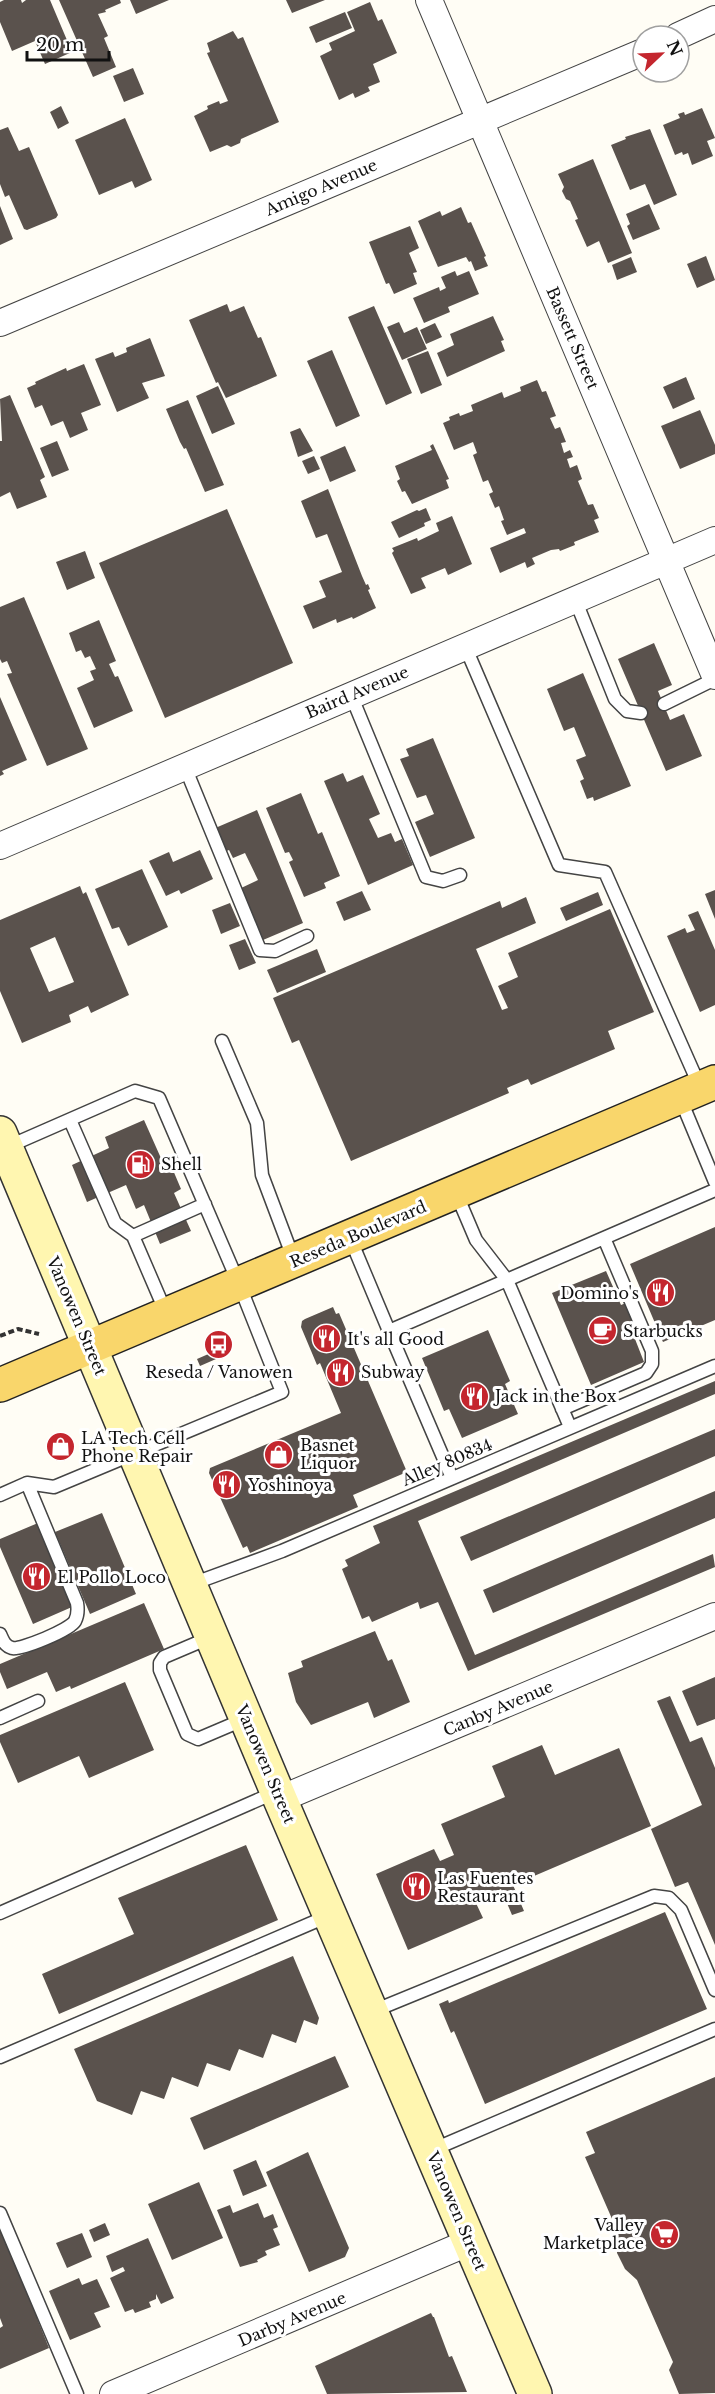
<svg xmlns="http://www.w3.org/2000/svg" width="715" height="2394" font-family="'Libre Baskerville',serif">
  <rect width="100%" height="100%" fill="#fffdf5"/>
  <path fill="#5a524d" fill-rule="evenodd" d="M4 0H21L22 3 26 0H50L72 52 45 64 35 41 12 51 0 22V2Z
    M59 0H120L121 3 105 10 106 12 98 14 108 36 104 38 116 67 93 77Z
    M130 0H169L136 14Z
    M286 0H325L292 13Z
    M370 2 378 21 382 19 397 53 373 64 380 82 368 87 370 91 355 98 353 93 339 100 320 56 332 50 329 43 355 31 347 12Z
    M345 12 352 28 316 43 309 27Z
    M233 31 238 39 243 37 279 122 241 139 240 143 231 147 227 145 210 152 194 116 208 109 207 106 219 101 220 104 228 101 207 53 210 52 207 43Z
    M133 68 144 94 124 102 113 76Z
    M61 106 69 123 58 129 50 112Z
    M702 108 715 138 707 141 713 156 692 165 688 153 683 155 682 152 675 155 663 125 680 118 678 114 684 112 685 115Z
    M125 118 152 180 135 188 132 181 99 195 75 140Z
    M8 127 19 151 29 147 58 215 56 218 27 230 24 229 9 195 5 197 0 184V130Z
    M650 129 677 195 654 205 645 184 630 190 611 145 626 139 625 137Z
    M593 159 632 253 608 263 599 241 587 247 575 220 578 219 570 201 566 199 562 191 564 187 558 174Z
    M649 204 660 229 633 240 627 226 630 224 626 214Z
    M0 206 13 239 0 245Z
    M461 207 468 223 471 222 486 256 484 257 488 266 475 271 471 261 469 262 466 257 438 267 418 221 440 211 442 216Z
    M410 226 419 248 409 253 417 272 413 273 417 284 394 294 389 283 386 284 369 242Z
    M706 256 715 280 697 288 687 264Z
    M631 257 637 272 617 280 612 265Z
    M455 271 457 276 469 271 479 294 448 307 450 312 424 323 413 298 439 287 440 291 446 288 441 277Z
    M227 304 230 312 244 306 258 338 261 337 277 376 226 398 218 382 216 383 189 320Z
    M374 306 412 393 386 405 348 317Z
    M493 316 504 340 501 341 505 351 447 377 437 353 454 345 450 334Z
    M399 322 404 333 417 327 427 349 402 360 387 327Z
    M435 323 442 337 426 344 420 330Z
    M150 338 165 376 142 383 149 398 117 412 95 359 113 352 115 357 127 352 126 348Z
    M332 350 360 416 336 427 307 361Z
    M428 351 442 385 421 394 407 359Z
    M84 364 101 405 81 413 88 430 70 438 63 421 51 426 42 405 35 408 27 388 36 384 35 382 66 368 67 371Z
    M686 377 695 399 673 409 663 387Z
    M537 380 542 392 546 391 556 416 550 418 555 429 560 427 566 442 561 443 564 453 570 450 573 457 567 459 570 468 577 465 582 479 578 481 588 505 593 504 599 518 594 520 599 532 574 542 575 545 560 551 559 549 551 550 532 558 535 564 527 568 525 562 500 573 490 548 526 533 524 528 507 535 501 521 504 520 499 506 495 508 489 494 493 492 488 480 483 482 473 455 477 453 473 442 454 450 443 423 450 420 449 417 459 413 460 416 473 411 471 405 502 392 504 398 521 391 520 387Z
    M218 386 235 424 212 434 196 396Z
    M10 395 45 477 40 480 47 497 17 509 10 492 0 497V441H2L0 399Z
    M188 400 224 485 205 492 186 448 184 449 180 442 166 409Z
    M700 410 715 445V454L680 469 661 426Z
    M300 428 313 451 298 457 290 432Z
    M57 441 69 470 52 477 40 448Z
    M433 444 449 479 446 480 449 488 412 504 405 491 402 492 397 481 400 479 395 466 432 450 430 446Z
    M345 446 356 471 330 482 320 457Z
    M314 456 320 469 308 474 302 461Z
    M328 489 362 576 366 585 368 584 370 589 368 590 376 608 353 619 352 617 337 623 336 619 313 629 303 606 326 597 319 581 342 572 327 534 316 538 301 501Z
    M426 508 431 520 424 523 425 526 399 538 391 522 417 510 419 511Z
    M227 509 293 663 165 718 99 563Z
    M452 516 472 564 448 575 445 568 421 578 426 588 411 594 392 553 394 551 392 548 417 538 418 541 439 531 436 523Z
    M85 551 95 578 67 590 56 562Z
    M24 597 88 749 47 766 7 674 12 673 7 661 2 663 0 659V607Z
    M99 620 116 661 109 664 115 677 118 676 133 711 94 728 77 688 94 680 90 671 96 669 90 656 85 658 81 650 76 652 69 633Z
    M654 643 672 685 658 691 670 720 684 714 702 756 666 771 618 659Z
    M583 673 631 786 594 801 593 797 587 799 580 781 584 779 576 760 586 756 574 727 564 731 547 689Z
    M0 697 27 760 2 771 4 774 0 776Z
    M433 738 475 838 430 857 415 822 434 814 426 795 417 798 400 759 409 756 406 749Z
    M343 773 347 782 363 775 380 814 369 819 378 838 391 833 395 842 402 839 413 865 368 885 324 781Z
    M301 793 318 834 322 832 340 876 324 883 326 888 304 897 289 862 293 860 289 852 285 853 266 808Z
    M257 810 303 923 263 940 239 889 258 880 245 853 233 858 229 850 224 852 213 829Z
    M200 850 213 879 181 894 179 890 166 896 149 861 169 852 173 862Z
    M142 869 168 927 128 946 119 927 112 929 95 889Z
    M80 886 83 894 86 892 129 995 91 1013 88 1006 69 1015 71 1022 22 1043 0 991V920ZM55 937 74 982 49 992 30 948Z
    M715 890V919L705 894Z
    M362 891 371 910 344 921 336 902Z
    M598 892 603 905 566 921 560 908Z
    M526 897 536 923 476 949 502 1010 508 1008 498 986 518 977 508 953 610 909 654 1012 608 1031 615 1049 531 1085 528 1079 507 1088 509 1093 351 1161 299 1040 292 1043 273 998 500 901 502 908Z
    M230 903 240 926 221 934 212 910Z
    M698 911 715 950V1005L700 1012 667 936 685 928 687 933 695 930 688 915Z
    M245 939 256 963 239 970 229 945Z
    M317 949 326 972 277 993 267 970Z
    M144 1120 164 1165 170 1163 181 1189 174 1193 191 1231 160 1244 144 1205 136 1209 126 1185 87 1202 72 1165 109 1148 105 1137Z
    M715 1227V1320L663 1342 630 1264Z
    M606 1271 621 1305 626 1303 635 1325 633 1326 638 1337 635 1339 644 1362 591 1385 552 1293Z
    M333 1307 336 1314 339 1313 407 1472 353 1495 358 1507 250 1553 247 1546 243 1548 209 1473 210 1468 341 1413 320 1363 317 1365 301 1327 302 1321 305 1319Z
    M488 1330 510 1381 505 1384 518 1414 462 1438 449 1409 444 1411 422 1358Z
    M213 1352 216 1359 200 1366 197 1359Z
    M715 1381V1394L418 1521 475 1655 713 1554 715 1567 468 1671 438 1602 420 1609 418 1602 372 1622 369 1616 362 1619 342 1569 348 1566 345 1560 380 1543 373 1526Z
    M715 1429V1456L471 1561 460 1537Z
    M65 1434 70 1445 58 1451 52 1450 49 1443 53 1438Z
    M715 1491V1518L493 1613 483 1590Z
    M102 1513 136 1594 90 1614 55 1532Z
    M38 1523 72 1607 33 1624 0 1547V1539Z
    M144 1603 164 1649 71 1689 70 1686 56 1692 47 1672 7 1689 0 1672V1664Z
    M375 1631 388 1661 392 1659 410 1702 374 1718 368 1702 311 1725 296 1702 288 1673 303 1667 301 1661Z
    M715 1677V1719L697 1726 682 1691Z
    M125 1682 154 1750 89 1778 79 1756 18 1783 0 1742V1735Z
    M670 1696 690 1742 702 1737 715 1768V1945L688 1882 675 1887 651 1829 702 1805 657 1701Z
    M542 1745 555 1775 619 1748 651 1826 513 1885 524 1911 512 1915 501 1889 475 1901 483 1918 408 1950 376 1874 434 1849 440 1861 454 1855 441 1824 505 1797 492 1766Z
    M246 1845 278 1920 59 2014 42 1974 134 1934 118 1898Z
    M665 1912 707 2009 485 2104 454 2031 451 2033 439 2004 448 2000 449 2003Z
    M293 1956 319 2018 317 2025 304 2020 296 2043 272 2034 263 2058 239 2049 230 2071 207 2063 198 2087 172 2077 164 2099 141 2091 132 2115 97 2101 74 2049Z
    M335 2056 349 2087 204 2150 190 2118Z
    M715 2077V2393L679 2394 669 2370 673 2362 637 2280 625 2269 617 2253 616 2228 585 2157 595 2153 586 2132Z
    M308 2152 349 2248 345 2257 309 2272 266 2172Z
    M256 2160 267 2186 243 2196 233 2170Z
    M199 2182 223 2238 172 2260 148 2204Z
    M258 2203 264 2218 273 2214 278 2227 273 2229 280 2245 265 2251 267 2255 257 2260 258 2262 240 2267 217 2210 230 2205 233 2213Z
    M0 2221 41 2316 37 2318 49 2348 0 2369V2328L3 2326 0 2318Z
    M105 2223 110 2235 94 2242 89 2230Z
    M82 2233 92 2257 67 2268 56 2243Z
    M148 2238 174 2298 161 2304 156 2294V2299L149 2302 151 2307 135 2313 133 2309 125 2312 110 2278 125 2271 123 2267 112 2272 106 2256Z
    M79 2278 82 2285 97 2279 110 2307 94 2313 101 2327 70 2340 49 2291Z
    M431 2313 433 2317H434L449 2357 452 2356 467 2392 327 2394 315 2366Z"/>
  <g fill="none" stroke-linecap="round" stroke-linejoin="round">
    <defs>
      <path id="lane" d="M575 599 615 699 627 711 641 713
        M465 646 559 865 605 872 700 1087
        M351 695 426 877 443 881 460 875
        M664 704 715 679
        M185 767 260 950 275 951 307 936
        M222 1041 257 1123 262 1175 294 1260
        M680 1098 715 1182
        M70 1120 115 1223 133 1236 167 1315
        M456 1193 476 1240 507 1280 570 1427
        M133 1236 205 1204
        M350 1238 389 1331
        M562 1409 646 1373 652 1364V1351L604 1238
        M452 1478 389 1331 715 1190
        M0 1495 27 1483 54 1487 282 1392 239 1284 159 1098 135 1091 7 1147
        M192 1584 282 1551 715 1366
        M0 1634C3 1641 5 1646 12 1648 21 1650 70 1630 75 1621 78 1615 78 1609 77 1603L27 1483
        M211 1637 164 1657 160 1663V1670L187 1734 198 1739 245 1719
        M0 1718 38 1701
        M0 1913 276 1792
        M371 2012 654 1896 669 1898 681 1910 715 1990
        M0 2057 328 1916
        M432 2150 715 2029
        M0 2213 77 2394"/>
      <path id="street" d="M429 0 715 676
        M678 36 715 19
        M0 323 643 52
        M0 846 715 540
        M280 1799 715 1616
        M113 2394 470 2242"/>
      <path id="secondary" d="M0 1133 280 1799 535 2394"/>
      <path id="primary" d="M0 1385 715 1082"/>
    </defs>
    <use href="#lane" stroke="#444" stroke-width="15"/>
    <use href="#street" stroke="#444" stroke-width="28"/>
    <use href="#secondary" stroke="#333" stroke-width="36"/>
    <use href="#primary" stroke="#222" stroke-width="36"/>
    <path stroke="#333" stroke-width="4" stroke-dasharray="6 3" stroke-linecap="butt" d="M0 1336 18 1329 39 1334"/>
    <use href="#lane" stroke="#fff" stroke-width="12"/>
    <use href="#street" stroke="#fff" stroke-width="26"/>
    <use href="#secondary" stroke="#fff6b0" stroke-width="33"/>
    <use href="#primary" stroke="#f9d66b" stroke-width="33"/>
  </g>
  <defs>
    <symbol id="fuel-disc" viewBox="-11 -11 22 22"><circle r="9.5" fill="#c4262e" stroke="#fff"/><path d="M-5.5-6h7V0h2V4h1.3V-2.5L3-4.5l.8-.8L6-3V5H2.5V1h-1V6h-7ZM-4.2-4.7v3.2H.2V-4.7Z" fill="#fff"/></symbol>
    <symbol id="restaurant-disc" viewBox="-11 -11 22 22"><circle r="9.5" fill="#c4262e" stroke="#fff"/><path d="M-5-6h1v4h1v-4h1v4h1v-4h1v5L-1.5 .5V6h-2V.5L-5-1ZM5-6V6H3V1.5H1.5Q1.5-4 5-6Z" fill="#fff"/></symbol>
    <symbol id="cafe-disc" viewBox="-11 -11 22 22"><circle r="9.5" fill="#c4262e" stroke="#fff"/><path d="M-5.5-4.5H6V0H3Q3 3.5 0 3.5H-2.5Q-5.5 3.5-5.5 0ZM3-3.2v2h1.7v-2ZM-6 4.5H4V6H-6Z" fill="#fff"/></symbol>
    <symbol id="bus-disc" viewBox="-11 -11 22 22"><circle r="9.5" fill="#c4262e" stroke="#fff"/><path d="M-5-6H5V4H4V6H2V4H-2V6H-4V4H-5ZM-3.5-4V0h7V-4ZM-3.5 1.2v1.5H-2V1.2ZM2 1.2v1.5H3.5V1.2Z" fill="#fff"/></symbol>
    <symbol id="shop-disc" viewBox="-11 -11 22 22"><circle r="9.5" fill="#c4262e" stroke="#fff"/><path d="M-5-2.5h2.3a2.7 3.5 0 0 1 5.4 0H5L5.5 6h-11ZM-1.5-2.5h3a1.5 2.3 0 0 0-3 0Z" fill="#fff"/></symbol>
    <symbol id="supermarket-disc" viewBox="-11 -11 22 22"><circle r="9.5" fill="#c4262e" stroke="#fff"/><path d="M-6-5.5h2.5l.6 2H6L4.5 2H-2.5L-4.4-4H-6ZM-1.5 3.2a1.3 1.3 0 1 0 .1 0ZM3 3.2a1.3 1.3 0 1 0 .1 0Z" fill="#fff"/></symbol>
  </defs>
  <g fill-rule="evenodd">
    <use href="#fuel-disc" x="124" y="1148" width="33" height="33"/>
    <use href="#restaurant-disc" x="644" y="1276" width="33" height="33"/>
    <use href="#cafe-disc" x="586" y="1314" width="33" height="33"/>
    <use href="#restaurant-disc" x="310" y="1322" width="33" height="33"/>
    <use href="#bus-disc" x="202" y="1328" width="33" height="33"/>
    <use href="#restaurant-disc" x="324" y="1356" width="33" height="33"/>
    <use href="#restaurant-disc" x="458" y="1380" width="33" height="33"/>
    <use href="#shop-disc" x="44" y="1430" width="33" height="33"/>
    <use href="#shop-disc" x="262" y="1438" width="33" height="33"/>
    <use href="#restaurant-disc" x="210" y="1468" width="33" height="33"/>
    <use href="#restaurant-disc" x="20" y="1560" width="33" height="33"/>
    <use href="#restaurant-disc" x="400" y="1870" width="33" height="33"/>
    <use href="#supermarket-disc" x="648" y="2218" width="33" height="33"/>
  </g>
  <g text-anchor="middle" stroke-width="6" stroke-linejoin="round" paint-order="stroke">
    <g font-size="16" fill="#111" stroke="#fff">
      <text transform="translate(321 187) rotate(-23)" y="6">Amigo Avenue</text>
      <text transform="translate(573 338) rotate(67)" y="6">Bassett Street</text>
      <text transform="translate(357 692) rotate(-23)" y="6">Baird Avenue</text>
      <text transform="translate(358 1234) rotate(-23)" y="6">Reseda Boulevard</text>
      <text transform="translate(77 1316) rotate(67)" y="6">Vanowen Street</text>
      <text transform="translate(447 1462) rotate(-23)" y="6">Alley 80834</text>
      <text transform="translate(498 1708) rotate(-23)" y="6">Canby Avenue</text>
      <text transform="translate(266 1764) rotate(67)" y="6">Vanowen Street</text>
      <text transform="translate(457 2211) rotate(67)" y="6">Vanowen Street</text>
      <text transform="translate(292 2319) rotate(-23)" y="6">Darby Avenue</text>
    </g>
    <g font-size="16" fill="#111" stroke="#fff" text-anchor="start">
      <text x="161" y="1170">Shell</text>
      <text x="639" y="1299" text-anchor="end">Domino's</text>
      <text x="623" y="1337">Starbucks</text>
      <text x="347" y="1345">It's all Good</text>
      <text x="219" y="1378" text-anchor="middle">Reseda / Vanowen</text>
      <text x="361" y="1378">Subway</text>
      <text x="495" y="1402">Jack in the Box</text>
      <text x="81" y="1444">LA Tech Cell<tspan x="81" dy="18">Phone Repair</tspan></text>
      <text x="300" y="1451">Basnet<tspan x="300" dy="18">Liquor</tspan></text>
      <text x="248" y="1491">Yoshinoya</text>
      <text x="57" y="1583">El Pollo Loco</text>
      <text x="437" y="1884">Las Fuentes<tspan x="437" dy="18">Restaurant</tspan></text>
      <text x="644" y="2231" text-anchor="end">Valley<tspan x="644" dy="18">Marketplace</tspan></text>
    </g>
  </g>
  <g transform="translate(661 54) rotate(67)"><circle r="28" fill="#ffffff" stroke="#a0a0a0" stroke-width="1.5"/>
  <path d="M0-4.5L10 22L0 15L-10 22Z" fill="#c4262e"/>
  <text y="-9" font-size="16" font-weight="bold" text-anchor="middle" fill="#111111">N</text>
  </g>
  <path d="M27 51v9h82v-9" fill="none" stroke="#111111" stroke-width="3"/>
  <text x="36" y="51" font-size="18" fill="#111111" stroke="#ffffff" stroke-width="4.5" paint-order="stroke">20 m</text>
</svg>
